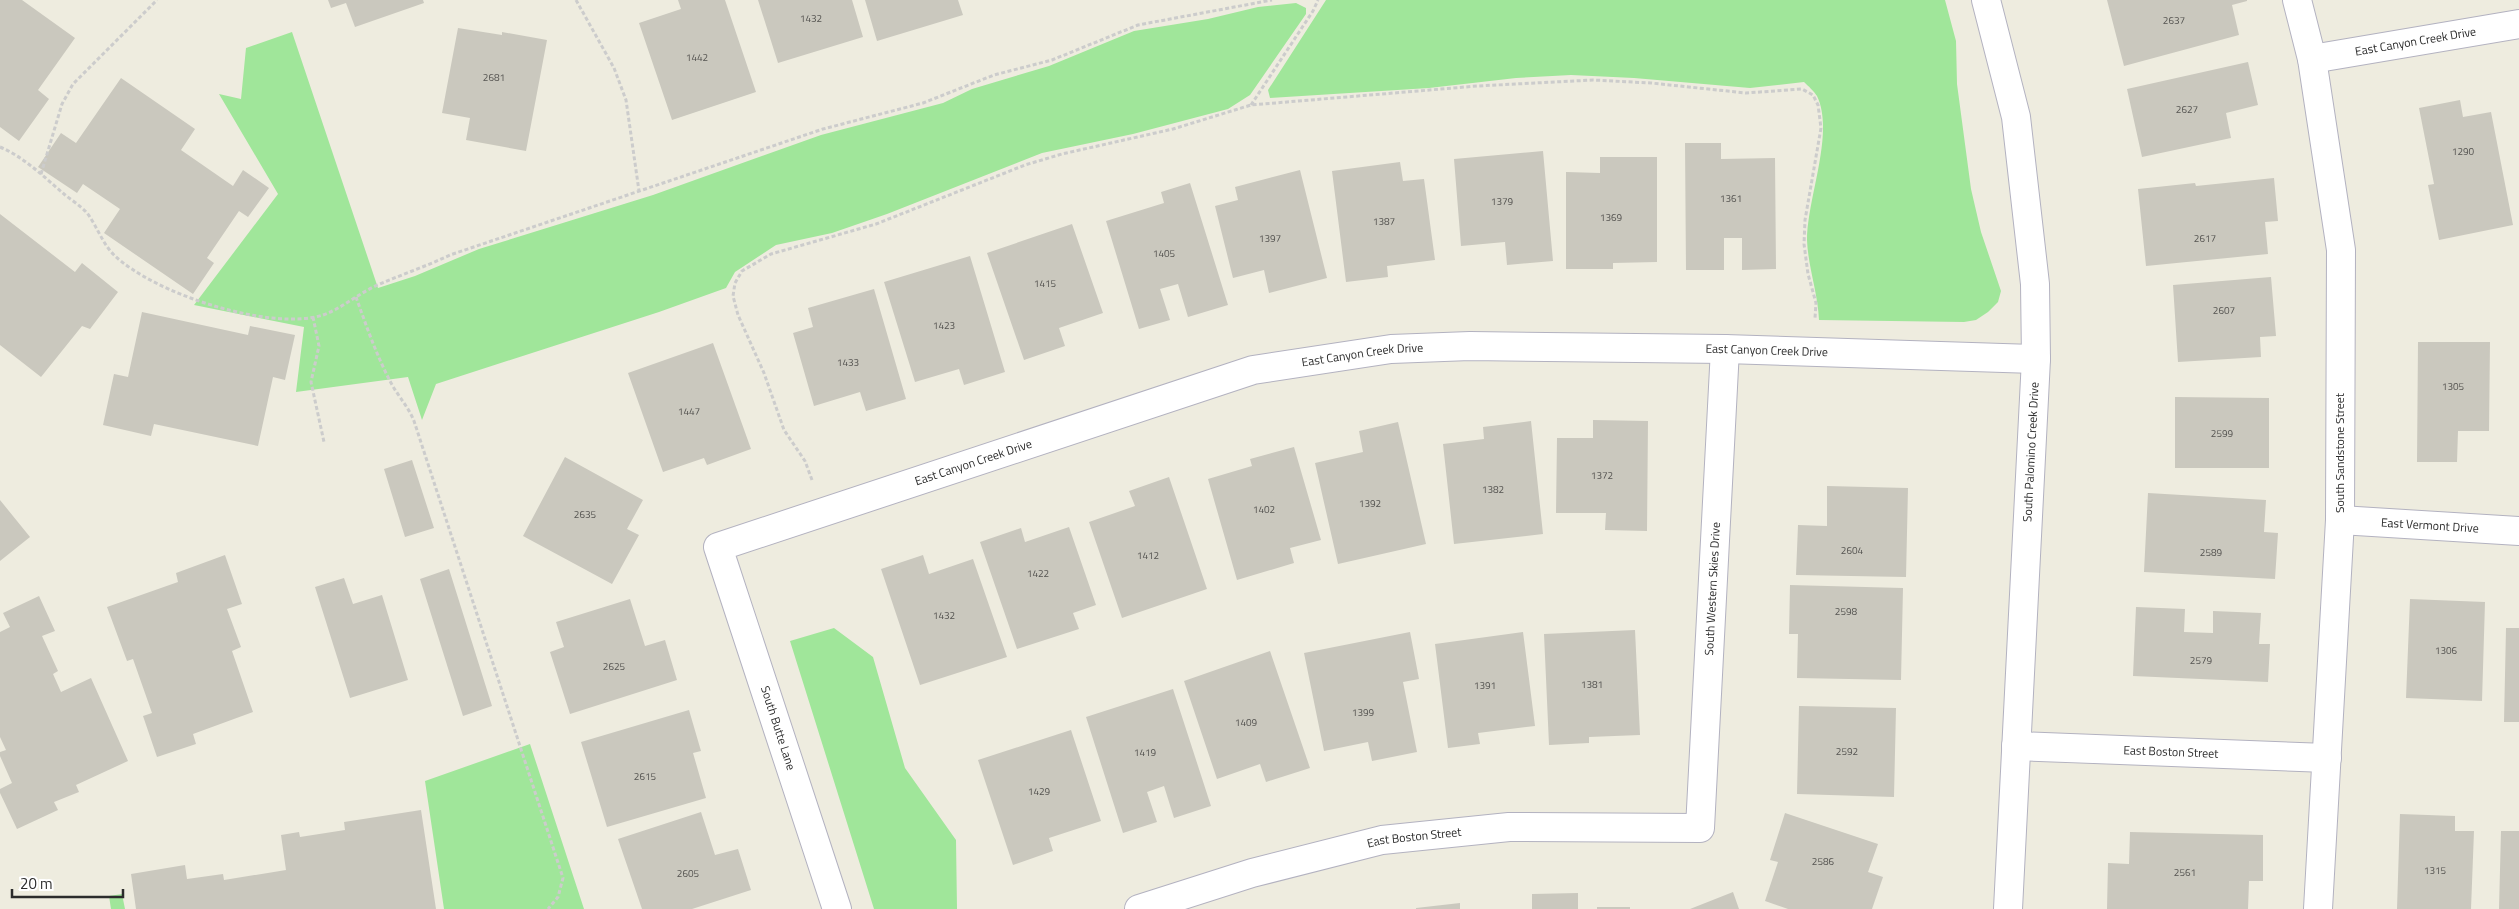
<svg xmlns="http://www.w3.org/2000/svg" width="2519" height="909" font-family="'Titillium Web',sans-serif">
  <rect width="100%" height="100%" fill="#eeecdf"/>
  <path fill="#a0e69a" d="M1326 0H1945L1956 41 1957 84 1971 189 1981 232 2001 291 1998 302 1988 312 1976 320 1964 322 1819 320C1818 293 1808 267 1807 240 1807 198 1835 133 1817 96 1814 91 1808 86 1804 82L1750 88 1634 78 1571 75 1516 78 1429 88 1270 98 1268 90Z
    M1296 3 1306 8V14L1250 95 1228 109 1133 134 1042 153 887 214 832 233 776 245 735 272 726 288 659 312 436 384 422 420 408 377 296 392 304 327 194 305 278 194 219 94 241 99 246 48 292 32 378 288 415 276 479 249 653 195 821 135 943 103 972 89 1049 66 1134 31 1208 19 1258 7Z
    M834 628 873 657 905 768 956 840 957 909H874L790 641Z
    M530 744 584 909H444L425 781Z
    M122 894 125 909H111L109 896Z"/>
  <path fill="#cac8be" d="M0 0H22L75 38 38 90 49 99 19 141 0 127Z
    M328 0H423L424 3 355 27 346 3 331 8Z
    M678 0H725L756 92 672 120 639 23 681 9Z
    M758 0H852L863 37 778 63Z
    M865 0H958L963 15 877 41Z
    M2107 0H2247V1L2232 5 2239 35 2124 66Z
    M458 28 502 35V32L547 40 526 151 466 140 470 118 442 113Z
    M2248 62 2258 105 2226 113 2231 138 2142 157 2127 89Z
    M121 78 195 129 181 150 233 186 243 170 269 188 248 217 239 211 207 258 214 263 193 294 104 233 120 209 83 184 77 193 38 167 61 133 76 143Z
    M2460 100 2463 117 2491 112 2513 225 2439 240 2428 185 2434 184 2419 108Z
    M1685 143H1721V159L1775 158 1776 269 1742 270V238H1724V270H1686Z
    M1543 151 1553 261 1507 265 1505 242 1461 246 1454 159Z
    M1600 157H1657V262L1613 263V269H1566V172L1600 173Z
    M1400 162 1403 181 1424 179 1435 260 1387 266 1388 277 1346 282 1332 171Z
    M1300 170 1327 278 1269 293 1264 270 1233 278 1215 206 1238 200 1235 187Z
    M2274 178 2278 221 2265 222 2268 254 2146 266 2138 189 2195 183 2196 186Z
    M1190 183 1228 305 1188 317 1178 284 1160 289 1170 320 1139 329 1106 221 1164 203 1161 192Z
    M0 214 75 272 82 263 118 292 90 329 82 326 41 377 0 345Z
    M1072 224 1103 313 1059 328 1065 346 1024 360 987 253Z
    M970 256 1005 372 964 385 959 369 915 382 884 282Z
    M2271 277 2276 336 2260 337 2261 357 2178 362 2173 285Z
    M874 289 906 399 866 411 860 392 814 406 793 333 813 327 808 308Z
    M142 312 248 335 250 326 295 335 285 380 273 377 258 446 154 424 151 436 103 425 114 374 128 377Z
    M2418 342H2490L2489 431H2458L2457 462H2417Z
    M713 343 751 449 707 465 704 458 663 472 628 373Z
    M2175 397 2269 398V468H2175Z
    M1593 420 1648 421 1647 531 1605 530 1606 513H1556L1557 438H1593Z
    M1531 421 1543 534 1454 544 1443 444 1484 439 1483 427Z
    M1398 422 1426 544 1338 564 1315 463 1363 452 1359 431Z
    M1294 447 1321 540 1290 548 1294 563 1237 580 1208 479 1252 466 1250 459Z
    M565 457 643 500 627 529 639 535 612 584 523 536Z
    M412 460 434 528 405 537 384 469Z
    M1169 477 1207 589 1122 618 1089 522 1135 506 1129 491Z
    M1827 486 1908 488 1906 577 1796 575 1798 525 1827 526Z
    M2148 493 2266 500 2264 532 2278 533 2275 579 2144 572Z
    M0 500 30 537 0 561Z
    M1069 527 1096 605 1073 613 1079 629 1017 649 980 542 1021 528 1025 542Z
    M225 555 242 604 227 609 241 647 232 651 253 712 193 734 196 744 157 757 143 716 152 713 133 659 127 661 107 607 178 582 176 573Z
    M923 555 929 574 973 559 1007 657 920 685 881 569Z
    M449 569 492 706 463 716 420 579Z
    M344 578 353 604 382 595 408 680 350 698 315 587Z
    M1790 585 1903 588 1901 680 1797 678 1798 634H1789Z
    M39 596 55 631 42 636 58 671 53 674 61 692 91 678 128 761 76 785 79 792 54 802 58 810 17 829 0 793V789L12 783 0 756V752L6 750 0 737V632L10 627 3 613Z
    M630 599 645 646 665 640 677 680 570 714 550 652 564 647 556 622Z
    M2410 599 2485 602 2482 701 2406 698Z
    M2136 607 2185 609 2184 632 2213 633V611L2261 613 2259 644H2270L2268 682 2133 676Z
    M2506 628H2519V722H2504Z
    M1635 630 1640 735 1589 737V743L1549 745 1544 634Z
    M1410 632 1419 679 1403 682 1417 752 1372 761 1368 742 1324 751 1304 653Z
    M1523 632 1535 726 1478 733 1480 744 1448 748 1435 644Z
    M1270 651 1310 768 1266 782 1260 764 1217 779 1184 681Z
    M1173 689 1211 806 1174 818 1164 786 1147 792 1157 822 1123 833 1086 717Z
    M1799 706 1896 708 1894 797 1797 794Z
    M689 710 701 751 693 753 706 798 607 827 581 742Z
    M1071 730 1101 821 1049 838 1053 851 1013 865 978 760Z
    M421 810 436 909H136L131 874 185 865 187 879 223 874 224 880 286 870 281 835 299 832 300 837 345 830 344 822Z
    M701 812 715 855 738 849 751 890 692 909H642L618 839Z
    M1785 813 1878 844 1868 872 1883 877 1872 909H1788L1765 901 1778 862 1770 860Z
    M2400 814 2455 816V831H2474L2471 909H2397Z
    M2501 831H2519V909H2499Z
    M2130 832 2263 835V881H2249L2248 909H2107L2108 863 2129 864Z
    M1733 892 1739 909H1690Z
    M1578 893V909H1532V894Z
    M1460 903V909H1416V908Z
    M1597 907H1630V909H1597Z"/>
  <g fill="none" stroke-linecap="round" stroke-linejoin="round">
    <defs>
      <g id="minor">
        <path d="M1986 0 2016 117 2035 284 2036 359 2008 909"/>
        <path d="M2297 0 2312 59 2341 250 2340 520 2318 909"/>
        <path id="s1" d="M2312 59 2519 24"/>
        <path id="s2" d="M2340 520 2519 531"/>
        <path id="s3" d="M2016 746 2327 758"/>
        <path id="s4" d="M837 909 718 547 1253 370 1391 349 1470 346 1725 349 2036 359"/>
        <path id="s5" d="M1139 909 1252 873 1382 840 1509 827 1700 828 1725 349"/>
      </g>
    </defs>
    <use href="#minor" stroke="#b3b2c0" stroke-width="30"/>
    <path stroke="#ccc" stroke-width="3" stroke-dasharray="4 2.5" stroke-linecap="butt" d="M576 0 614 68 626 100 639 191
      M1251 105 1313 11 1318 0
      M0 147C24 157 44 177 64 194 71 200 81 206 87 213 97 226 102 243 114 255 153 293 270 332 323 315 343 308 360 292 380 284 403 274 427 266 450 255L823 129 923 103 994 75 1052 60 1138 25 1272 0
      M41 174 62 104 73 84 157 0
      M356 297C366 325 376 354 390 381 397 395 408 406 414 421L563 878 558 897 548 909
      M313 317 319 346 311 382 324 442
      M812 480 805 461 784 430 764 373 738 315 733 296 735 283 742 271 771 254 876 224 1025 165 1062 154 1173 129 1251 105 1477 86 1593 80 1651 83 1746 93 1802 89 1813 95 1818 105 1821 128 1805 220 1804 244 1808 274 1816 303 1815 318"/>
    <use href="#minor" stroke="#fff" stroke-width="28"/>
  </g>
  <g text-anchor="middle" stroke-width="4" stroke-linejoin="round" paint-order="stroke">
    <g font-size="10" fill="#545350">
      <text x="811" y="22">1432</text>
      <text x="2174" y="24">2637</text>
      <text x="697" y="61">1442</text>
      <text x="494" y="81">2681</text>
      <text x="2187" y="113">2627</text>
      <text x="2463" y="155">1290</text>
      <text x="1731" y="202">1361</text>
      <text x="1502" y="205">1379</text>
      <text x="1611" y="221">1369</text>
      <text x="1384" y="225">1387</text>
      <text x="1270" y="242">1397</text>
      <text x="2205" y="242">2617</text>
      <text x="1164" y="257">1405</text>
      <text x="1045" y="287">1415</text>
      <text x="2224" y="314">2607</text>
      <text x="944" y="329">1423</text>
      <text x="848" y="366">1433</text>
      <text x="2453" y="390">1305</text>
      <text x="689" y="415">1447</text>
      <text x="2222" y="437">2599</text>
      <text x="1602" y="479">1372</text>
      <text x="1493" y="493">1382</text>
      <text x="1370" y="507">1392</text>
      <text x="1264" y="513">1402</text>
      <text x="585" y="518">2635</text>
      <text x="1852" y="554">2604</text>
      <text x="2211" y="556">2589</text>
      <text x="1148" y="559">1412</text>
      <text x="1038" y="577">1422</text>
      <text x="1846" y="615">2598</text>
      <text x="944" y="619">1432</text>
      <text x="2446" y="654">1306</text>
      <text x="2201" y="664">2579</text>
      <text x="614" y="670">2625</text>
      <text x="1592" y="688">1381</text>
      <text x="1485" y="689">1391</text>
      <text x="1363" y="716">1399</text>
      <text x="1246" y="726">1409</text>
      <text x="1847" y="755">2592</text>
      <text x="1145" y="756">1419</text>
      <text x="645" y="780">2615</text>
      <text x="1039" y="795">1429</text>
      <text x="1823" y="865">2586</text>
      <text x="2435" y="874">1315</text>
      <text x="2185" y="876">2561</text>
      <text x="688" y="877">2605</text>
    </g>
    <g font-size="12" fill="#2c2c2c" stroke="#fff">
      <text dy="4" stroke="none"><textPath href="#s1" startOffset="105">East Canyon Creek Drive</textPath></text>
      <text dy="4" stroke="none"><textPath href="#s4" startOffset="1460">East Canyon Creek Drive</textPath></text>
      <text dy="4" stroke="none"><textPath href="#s4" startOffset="1055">East Canyon Creek Drive</textPath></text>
      <text transform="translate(2031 452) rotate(-87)" y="4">South Palomino Creek Drive</text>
      <text transform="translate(2340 453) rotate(-90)" y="4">South Sandstone Street</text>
      <text dy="4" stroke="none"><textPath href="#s4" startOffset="650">East Canyon Creek Drive</textPath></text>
      <text dy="4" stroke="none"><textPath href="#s2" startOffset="90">East Vermont Drive</textPath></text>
      <text dy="4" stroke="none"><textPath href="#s5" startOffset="811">South Western Skies Drive</textPath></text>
      <text transform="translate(778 728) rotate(72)" y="4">South Butte Lane</text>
      <text dy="4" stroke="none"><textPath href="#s3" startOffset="155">East Boston Street</textPath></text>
      <text dy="4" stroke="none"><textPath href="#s5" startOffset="285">East Boston Street</textPath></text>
    </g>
  </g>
  <path d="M12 889v8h111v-8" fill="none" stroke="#2c2c2c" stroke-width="2.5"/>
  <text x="20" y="889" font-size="15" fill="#2c2c2c" stroke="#ffffff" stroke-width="4" paint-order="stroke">20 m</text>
</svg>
